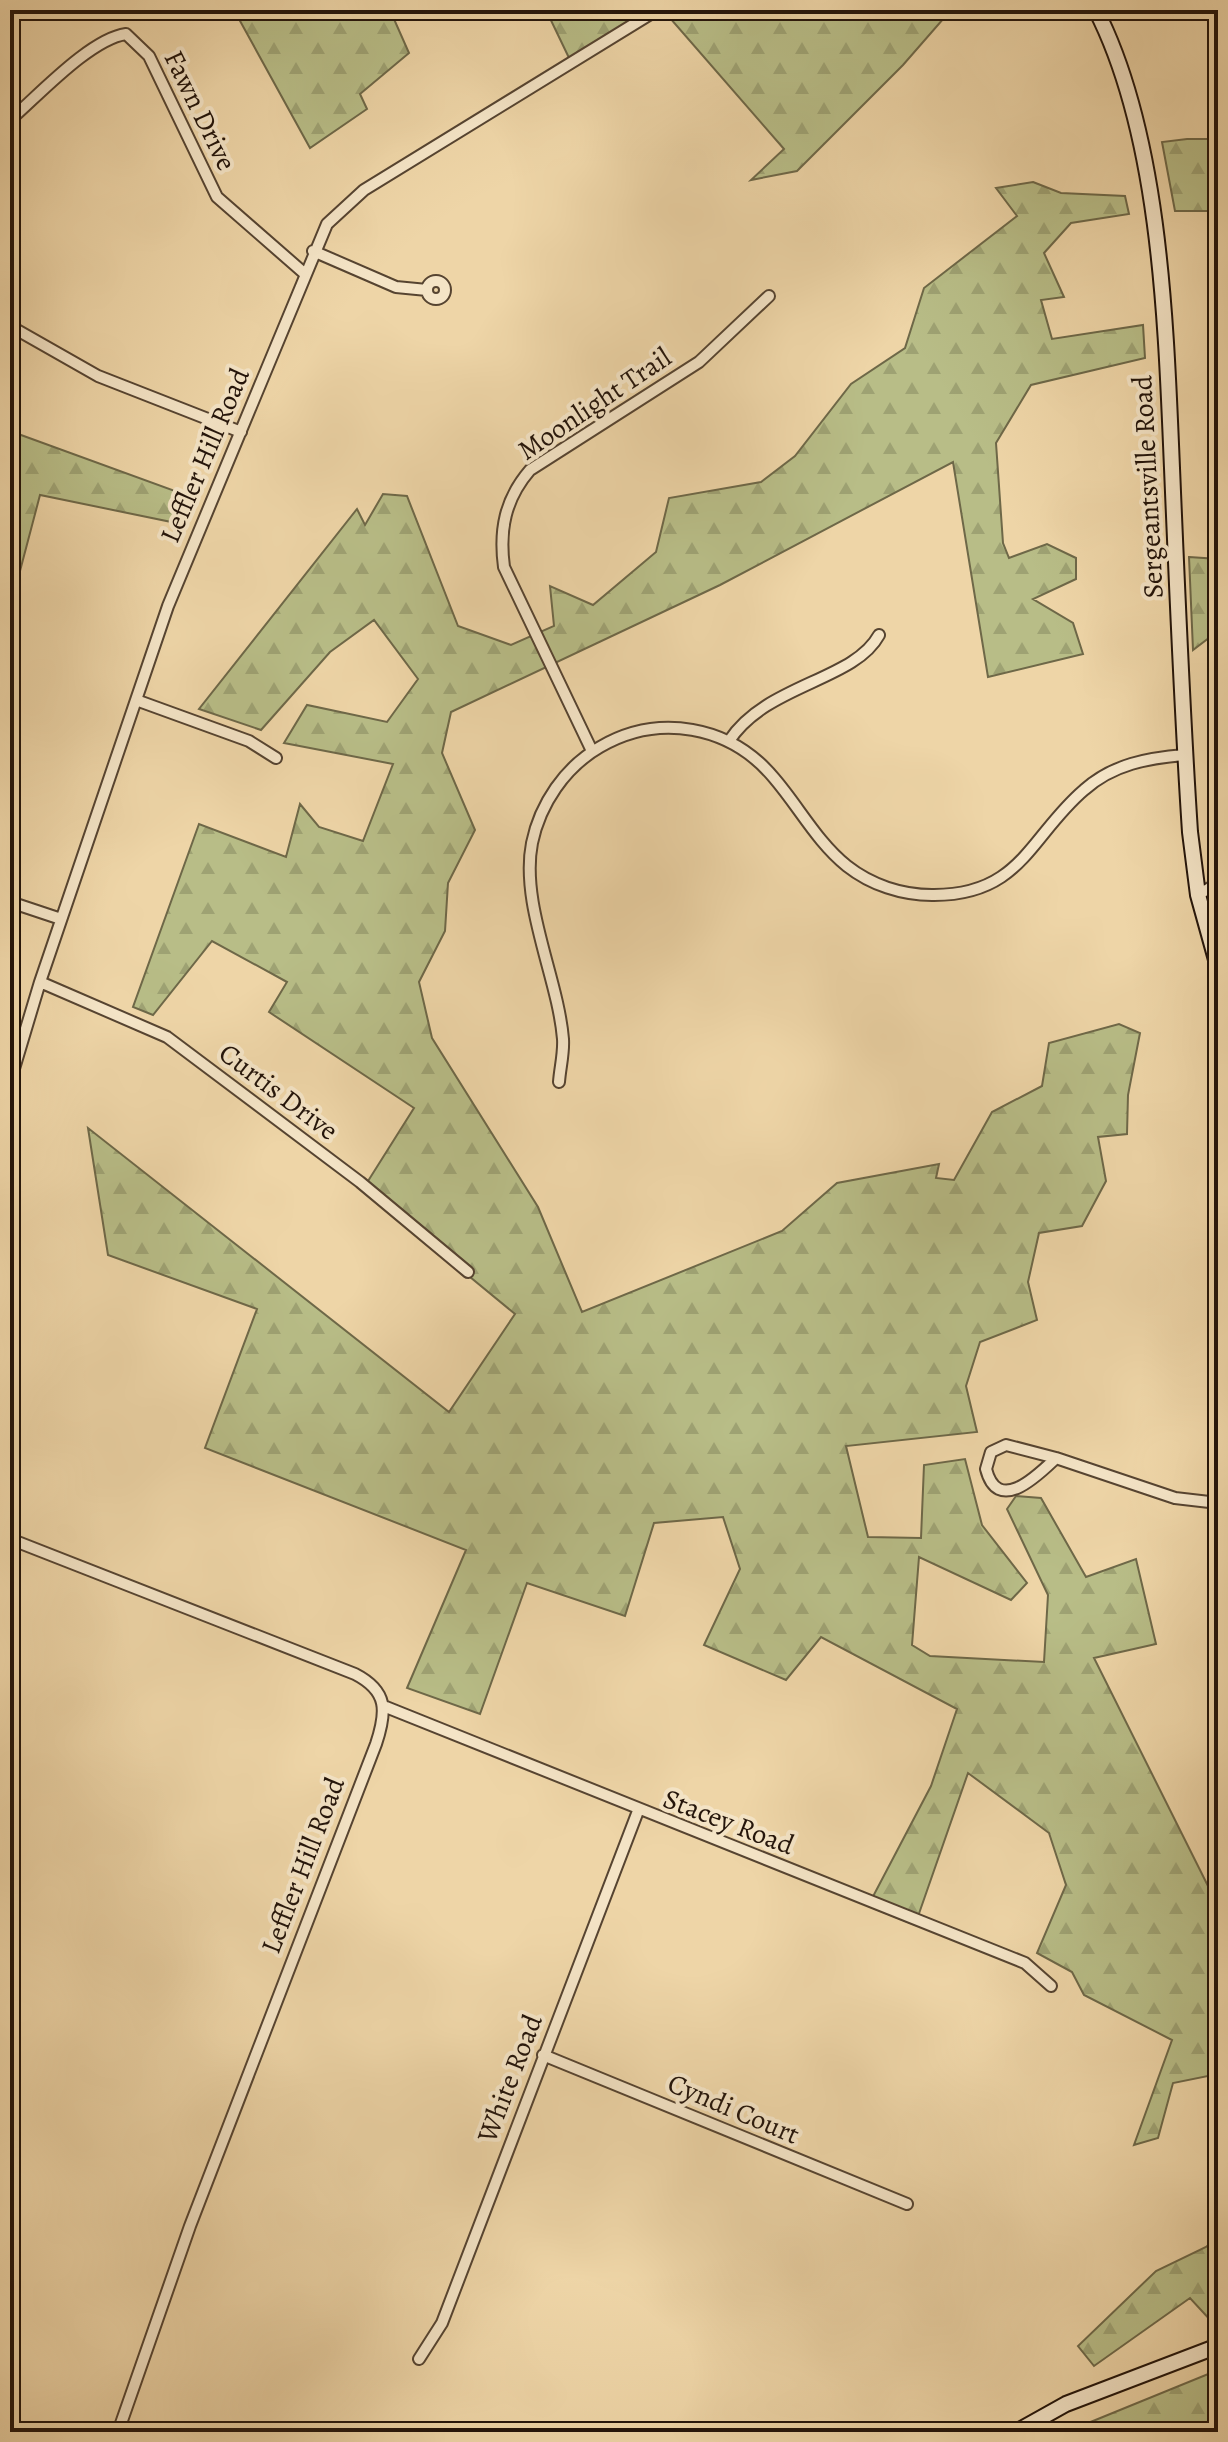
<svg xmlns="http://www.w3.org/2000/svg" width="1228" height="2442" font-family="Alegreya,serif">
  <defs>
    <pattern id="forest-firs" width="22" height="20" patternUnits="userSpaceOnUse" patternTransform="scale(2)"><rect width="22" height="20" fill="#b8bd87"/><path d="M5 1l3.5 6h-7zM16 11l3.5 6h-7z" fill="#9ea273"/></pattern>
  </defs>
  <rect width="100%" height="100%" fill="#eed5a7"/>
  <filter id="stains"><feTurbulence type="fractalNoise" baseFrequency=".0025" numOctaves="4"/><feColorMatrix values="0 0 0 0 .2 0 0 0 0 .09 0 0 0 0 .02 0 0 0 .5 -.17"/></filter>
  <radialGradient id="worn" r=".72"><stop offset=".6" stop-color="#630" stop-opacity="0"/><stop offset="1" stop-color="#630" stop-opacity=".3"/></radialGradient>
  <path fill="url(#forest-firs)" stroke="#6e6848" stroke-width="2" d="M234 10H390L409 53 360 94 367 109 310 148Z
    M546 10H657L571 62Z
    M663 10H951L903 65 797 171 751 180 784 149Z
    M1187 139H1218V211H1175L1162 142Z
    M1033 182 1061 193 1125 196 1129 214 1071 223 1044 253 1064 297 1041 300 1052 339 1143 325 1145 358 1031 385 996 443 1003 543 1009 558 1047 544 1076 558V579L1033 599 1073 623 1083 654 988 677 953 462 720 585 451 712 442 753 475 830 448 883 445 931 419 982 432 1038 538 1207 582 1312 782 1231 837 1183 939 1164 936 1178 954 1180 992 1112 1042 1086 1049 1043 1119 1024 1140 1033 1128 1095 1127 1134 1098 1137 1106 1181 1082 1226 1039 1233 1028 1282 1037 1320 980 1342 966 1386 977 1432 846 1446 868 1537 921 1538 924 1465 965 1459 982 1525 1027 1583 1011 1600 919 1557 912 1645 930 1656 1044 1662 1048 1595 1007 1509 1016 1496 1041 1498 1086 1577 1136 1559 1156 1644 1094 1658 1218 1906V2074L1173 2083 1158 2138 1134 2145 1172 2040 1084 1995 1072 1972 1037 1953 1066 1885 1049 1833 968 1773 915 1925 868 1906 931 1786 957 1709 821 1637 786 1680 704 1645 740 1569 723 1517 654 1523 625 1616 527 1583 480 1714 407 1688 466 1550 205 1448 257 1309 108 1255 88 1128 449 1412 515 1314 363 1189 414 1108 269 1012 287 982 212 941 153 1015 133 1007 199 824 286 857 300 804 319 827 363 841 393 764 284 743 307 705 387 722 418 679 374 620 330 652 261 730 199 709 357 509 365 525 383 494 407 496 458 626 511 645 554 626 550 586 593 605 656 552 669 498 761 482 795 456 851 384 905 348 924 288 1017 216 996 188Z
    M10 431 197 499 186 525 40 495 10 609Z
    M1189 557 1218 559V631L1193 650Z
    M1218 2237V2321L1213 2323 1190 2298 1094 2366 1078 2346 1156 2271 1206 2247Z
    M1218 2370V2432H1066Z"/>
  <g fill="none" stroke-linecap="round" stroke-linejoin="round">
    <defs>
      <path id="minor" d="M10 120C38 96 90 39 126 34L149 56 217 197 304 273
        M313 251 396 287 427 290
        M427 290a9 9 0 1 1 18 0a9 9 0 1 1-18 0Z
        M10 326 98 376 241 432
        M136 700 249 741 276 758
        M729 741C766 684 854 681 879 635
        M592 751 504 567C499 530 505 499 530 470L699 362 769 296
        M1198 895 1218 883
        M10 902 61 919
        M40 982 167 1037 360 1182 468 1272
        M10 1082 40 982 168 606 327 224 364 190 657 10
        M559 1082C560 1068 564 1053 563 1039 558 978 520 904 532 843 540 804 565 767 600 747 658 713 730 725 774 778 799 807 817 842 847 866 871 885 902 895 932 895 1021 896 1030 836 1084 790 1113 764 1148 758 1185 755
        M1006 1445 1056 1458C1039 1474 998 1516 986 1469L991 1452Z
        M1056 1458 1175 1498 1218 1503
        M10 1539 355 1674C388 1691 387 1711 376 1744L190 2226 118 2432
        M386 1707 1025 1963 1051 1986
        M543 2055 907 2204
        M419 2359 442 2323 638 1811"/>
      <path id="secondary" d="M1096 10C1161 137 1166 327 1172 468 1177 589 1182 711 1190 832L1198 895 1218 967
        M1016 2432 1066 2404 1218 2346"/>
    </defs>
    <use href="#minor" stroke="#564431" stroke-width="14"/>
    <use href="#secondary" stroke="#23140a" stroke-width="18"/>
    <use href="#minor" stroke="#f4e4c6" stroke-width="10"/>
    <use href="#secondary" stroke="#f4e4c6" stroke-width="14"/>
  </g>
  <g text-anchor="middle" stroke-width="8" stroke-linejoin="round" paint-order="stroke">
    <g font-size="28" fill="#23140a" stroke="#f4e4c6">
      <text transform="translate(201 110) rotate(64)" y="10">Fawn Drive</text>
      <text transform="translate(594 403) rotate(-34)" y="10">Moonlight Trail</text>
      <text transform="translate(204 455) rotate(-67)" y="10">Leffler Hill Road</text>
      <text transform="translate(1147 487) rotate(-93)" y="10">Sergeantsville Road</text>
      <text transform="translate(279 1091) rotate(37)" y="10">Curtis Drive</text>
      <text transform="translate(729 1821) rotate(21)" y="10">Stacey Road</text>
      <text transform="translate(302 1865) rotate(-69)" y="10">Leffler Hill Road</text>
      <text transform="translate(509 2078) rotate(-69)" y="10">White Road</text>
      <text transform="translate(734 2108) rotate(23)" y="10">Cyndi Court</text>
    </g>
  </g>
  <rect width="1228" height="2442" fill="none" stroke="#eed5a7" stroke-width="40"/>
  <rect x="12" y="12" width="1204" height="2418" fill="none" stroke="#23140a" stroke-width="4"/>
  <rect x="20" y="20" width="1188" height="2402" fill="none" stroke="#23140a" stroke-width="2"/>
  <rect width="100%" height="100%" filter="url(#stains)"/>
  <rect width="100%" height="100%" fill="url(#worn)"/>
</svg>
